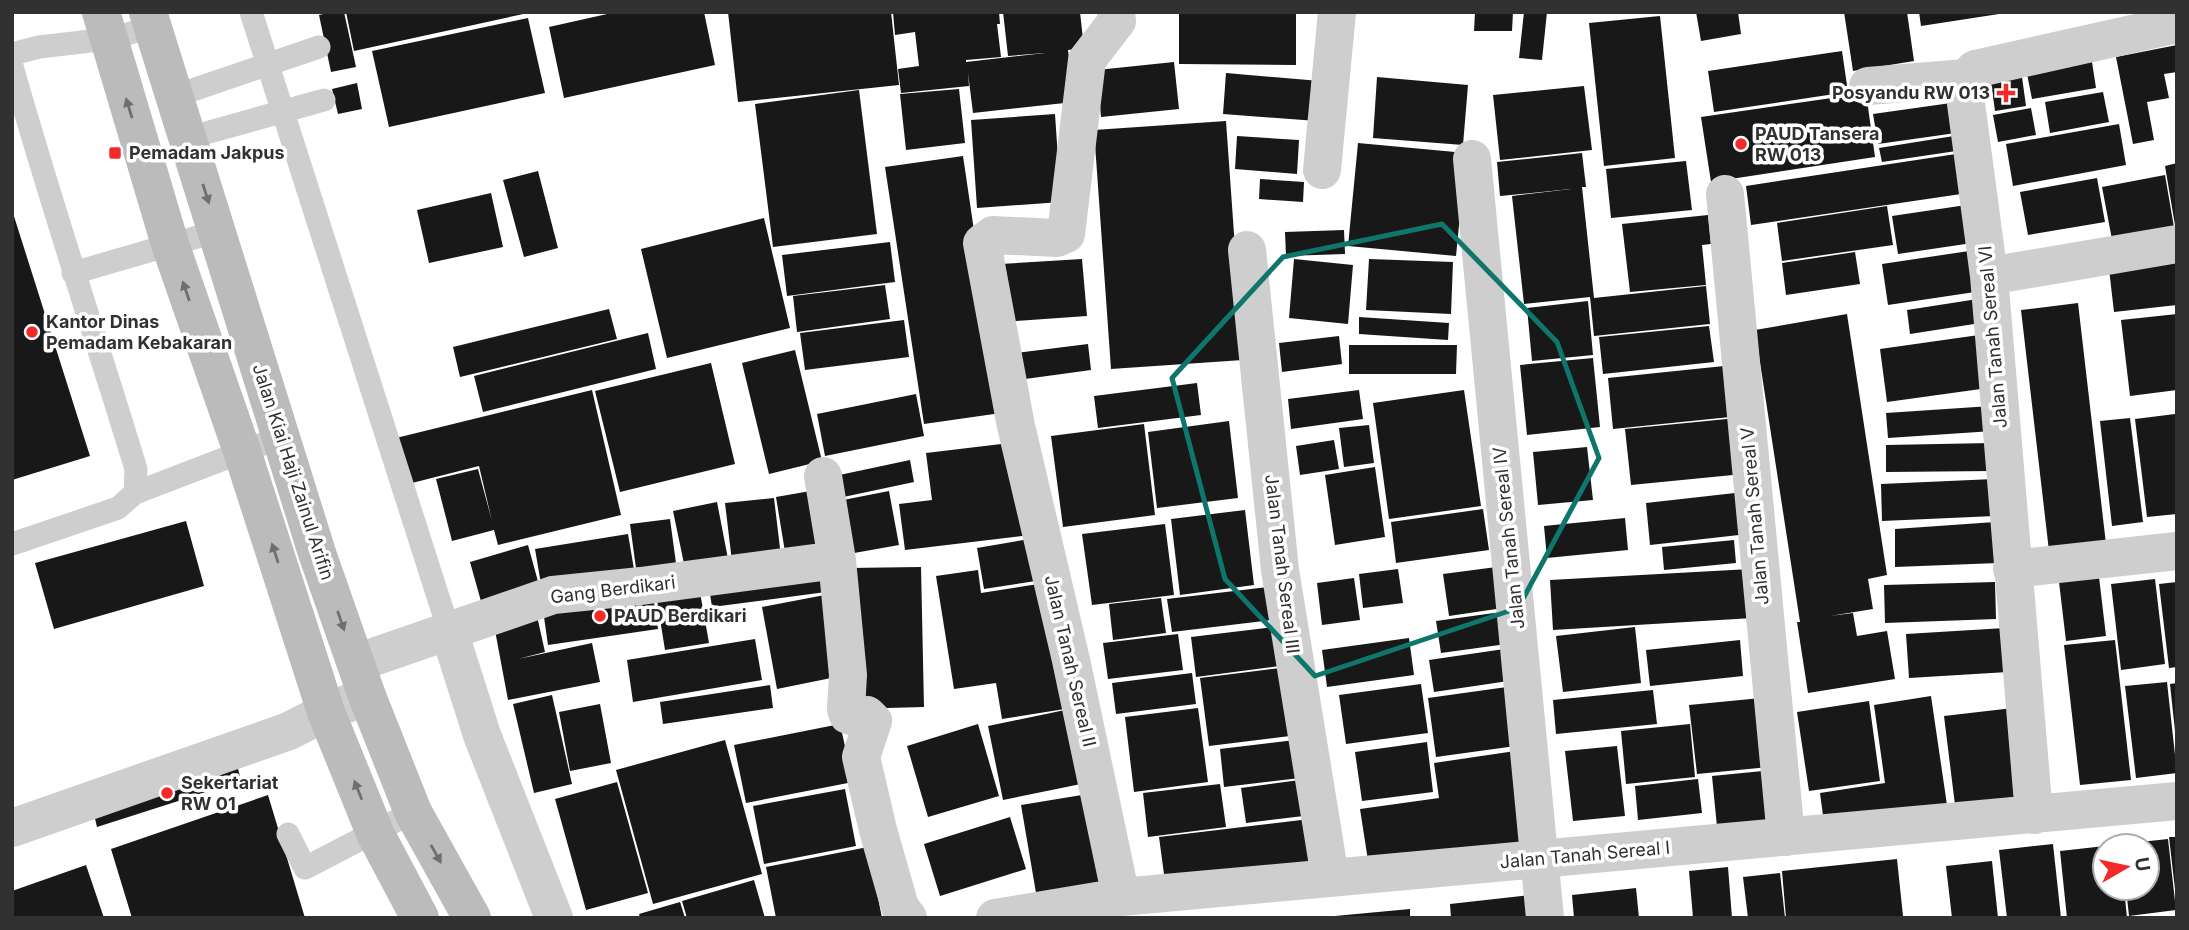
<svg xmlns="http://www.w3.org/2000/svg" width="2189" height="930" font-family="Inter,sans-serif">
  <rect width="100%" height="100%" fill="#fff"/>
  <path fill="#181818" d="M332 12H344L356 67 331 72 319 15Z
    M346 12H528V13L354 51Z
    M616 12H704L715 65 564 98 549 27Z
    M728 12H891L899 85 738 102Z
    M893 12H999L1000 24H997L1001 57 966 60V62L1045 53 1008 56 1003 12H1080L1084 48 1068 50 1074 102 973 113 968 73 969 86 901 93 898 69 919 66 915 32 895 35Z
    M1179 12H1296V65L1179 64Z
    M1475 12H1513L1512 31H1474Z
    M1524 12H1547L1542 60 1519 58Z
    M1696 12H1738L1741 34 1701 41Z
    M1844 12H1907L1914 61 1853 71Z
    M1919 12H1999V14L1921 26Z
    M1660 16 1675 158 1604 166 1589 23Z
    M528 18 545 93 389 127 372 51Z
    M2177 45V72L2164 74 2169 98 2147 102 2154 140 2133 144 2116 57Z
    M1842 51 1848 92 1714 112 1708 71Z
    M1174 62 1179 109 1101 117 1097 70Z
    M2092 62 2096 88 2032 99 2027 74Z
    M1226 73 1320 81 1317 121 1223 114Z
    M1377 77 1468 85 1463 145 1373 138Z
    M2022 77 2026 106 1995 111 1991 82Z
    M357 83 362 109 338 114 332 89Z
    M1584 86 1592 150 1500 160 1493 95Z
    M959 89 965 143 906 150 900 94Z
    M859 90 877 234 773 247 755 104Z
    M2103 92 2109 122 2050 133 2045 102Z
    M1866 93 1875 157 1711 182 1701 117Z
    M1958 102 1963 132 1878 144 1873 114Z
    M2031 108 2036 135 1998 142 1993 115Z
    M1055 114 1061 202 977 208 971 120Z
    M1226 121 1243 360 1111 369 1094 130Z
    M2119 124 2126 165 2013 186 2006 144Z
    M1960 135 1963 150 1882 162 1879 148Z
    M1237 136 1299 140 1297 174 1235 169Z
    M1358 143 1466 153 1456 256 1348 246Z
    M1582 153 1586 187H1582L1594 298 1706 286 1710 324 1594 336 1590 297 1524 304 1512 196 1571 189 1500 196 1497 162Z
    M1956 154 1961 194 1751 225 1746 186Z
    M963 156 1001 413 924 424 885 167Z
    M1686 161 1692 210 1611 218 1606 169Z
    M2177 163V225H2175L2165 166Z
    M538 171 558 248 524 257 503 180Z
    M2165 175 2176 239 2114 250 2102 187Z
    M2097 178 2105 222 2028 235 2020 192Z
    M1260 179 1304 182 1303 202 1259 199Z
    M491 193 503 247 429 263 417 210Z
    M1973 204 1979 242 1898 254 1892 216Z
    M1887 206 1893 245 1782 261 1777 223Z
    M12 210 90 456 12 480Z
    M1708 215 1711 244 1702 245 1706 285 1630 292 1622 224Z
    M764 218 790 328 667 358 641 249Z
    M1344 230 1345 254 1286 256 1285 232Z
    M890 242 895 282 787 296 782 255Z
    M1969 251 1975 292 1888 305 1882 264Z
    M1855 252 1860 284 1786 295 1782 263Z
    M1082 259 1087 316 1003 322 1000 264Z
    M1294 259 1353 265 1348 324 1289 318Z
    M1369 259 1453 262 1451 314 1366 310Z
    M2177 261V305L2114 312 2109 269Z
    M885 285 890 319 797 332 793 296Z
    M1984 298 1987 322 1910 334 1907 310Z
    M1588 301 1593 355 1532 361 1527 308Z
    M2078 303 2106 544 2049 551 2021 310Z
    M609 309 617 339 460 377 453 347Z
    M1847 314 1887 575 1868 579 1873 609 1830 616 1853 613 1857 636 1887 631 1895 679 1808 693 1797 622H1800L1755 330Z
    M2177 314V390L2130 396 2121 320Z
    M1359 317 1449 323 1448 340 1359 334Z
    M904 320 909 357 805 370 800 333Z
    M1709 326 1714 362 1603 374 1599 337Z
    M648 333 656 369 483 412 474 376Z
    M1979 335 1988 388 1887 402 1880 349Z
    M1339 336 1342 364 1282 372 1279 343Z
    M1088 344 1091 370 1011 381 1008 354Z
    M1349 345H1457L1456 374H1349Z
    M795 350 822 461 769 474 742 363Z
    M1593 358 1600 427 1527 435 1520 365Z
    M711 363 735 464 620 492 595 391Z
    M1724 366 1730 417 1613 429 1608 378Z
    M1197 383 1201 415 1098 428 1094 396Z
    M592 390 621 515 498 545 494 530 452 541 436 479 478 469 492 521 479 466 408 484 396 438Z
    M1359 390 1363 419 1291 429 1288 399Z
    M1464 390 1481 506 1389 519 1373 403Z
    M916 394 924 436 825 456 817 414Z
    M1991 406 1993 431 1888 438 1886 413Z
    M2175 414 2177 431V514L2147 517 2135 419Z
    M1737 418 1743 474 1631 485 1625 429Z
    M2130 418 2143 522 2112 526 2100 421Z
    M1229 421 1238 498 1157 508 1148 432Z
    M1144 424 1155 515 1063 527 1051 436Z
    M1369 425 1374 463 1344 467 1339 428Z
    M1334 440 1339 469 1300 475 1296 446Z
    M1018 442 1030 535 905 550 899 504 932 500 926 453Z
    M1992 443 1993 471 1886 472V445Z
    M1587 447 1593 500 1538 505 1533 452Z
    M910 460 914 482 834 499 830 477Z
    M1375 467 1385 537 1335 545 1325 475Z
    M1994 479 1995 516 1882 521 1881 484Z
    M822 489 834 556 787 564 776 497Z
    M889 491 899 545 843 555 833 502Z
    M1735 493 1739 535 1650 545 1646 503Z
    M774 498 782 565 733 570 725 503Z
    M717 502 730 569 687 578 673 511Z
    M1483 509 1489 550 1396 563 1391 522Z
    M1245 510 1254 585 1180 595 1171 519Z
    M1625 518 1628 550 1547 558 1544 526Z
    M670 519 678 578 638 583 630 524Z
    M186 521 204 586 54 629 35 563Z
    M1995 522 1998 563 1895 567V529Z
    M1165 524 1174 595 1092 605 1082 534Z
    M628 534 635 575 542 590 535 549Z
    M1035 538 1042 580 984 589 977 548Z
    M1734 540 1736 563 1664 570 1662 547Z
    M528 545 542 596 484 612 470 562Z
    M822 565 826 592 712 607 708 581Z
    M1504 566 1510 607 1449 616 1443 574Z
    M921 567 924 707 851 709 848 568Z
    M1398 569 1403 603 1363 608 1359 574Z
    M1750 569 1753 618 1553 630 1550 580Z
    M978 570 981 593 1051 582 1071 708 1002 719 996 683 954 689 936 576Z
    M2099 577 2106 636 2066 641 2059 582Z
    M1354 578 1360 620 1322 625 1317 583Z
    M2155 579 2165 664 2121 670 2111 584Z
    M698 581 709 643 665 650 655 588Z
    M1995 582 1996 619 1885 623 1884 585Z
    M2177 582V667L2169 668 2159 584Z
    M1276 586 1280 619 1172 632 1167 599Z
    M652 589 658 629 548 645 542 603Z
    M830 594 846 675 777 689 762 607Z
    M1161 598 1166 633 1113 640 1109 604Z
    M1509 611 1514 643 1441 653 1436 621Z
    M537 616 545 652 518 659 592 643 600 682 508 700 494 625Z
    M1275 627 1280 666 1196 677 1191 637Z
    M1635 627 1641 683 1563 692 1556 636Z
    M2005 628 2008 672 1909 678 1906 634Z
    M1178 634 1183 670 1108 679 1103 643Z
    M1409 638 1414 675 1327 687 1322 650Z
    M755 639 762 680 633 702 627 660Z
    M1740 640 1743 676 1650 686 1646 650Z
    M2115 640 2131 780 2080 785 2064 645Z
    M1518 647 1522 679 1434 692 1429 660Z
    M1289 667 1298 735 1209 746 1200 678Z
    M1192 673 1196 704 1116 714 1112 683Z
    M2167 682 2177 773 2136 778 2125 686Z
    M2177 683V731H2175L2170 684Z
    M1421 684 1428 733 1346 744 1339 695Z
    M770 685 773 708 663 724 660 702Z
    M1514 686 1523 745 1436 757 1428 698Z
    M1653 690 1657 724 1556 734 1553 700Z
    M552 695 572 784 534 793 513 704Z
    M1931 696 1947 805 1824 823 1820 793 1885 783 1874 705Z
    M1761 698 1769 767 1697 774 1689 705Z
    M1869 701 1880 781 1809 791 1797 712Z
    M600 704 611 763 570 771 559 712Z
    M1198 708 1208 782 1134 792 1125 717Z
    M2013 708 2021 796 1955 805 1944 716Z
    M1065 710 1081 784 1003 800 988 726Z
    M840 724 853 782 746 803 734 745Z
    M978 724 999 796 928 817 907 746Z
    M1690 724 1695 777 1626 784 1621 731Z
    M725 740 762 874 653 904 616 770Z
    M1295 740 1300 778 1224 787 1220 749Z
    M1427 742 1433 792 1362 801 1355 752Z
    M1617 746 1625 816 1573 821 1565 751Z
    M1522 750 1536 844 1369 867 1360 809 1439 798 1434 763Z
    M236 760 241 781 97 827 92 806Z
    M1773 770 1779 820 1717 827 1712 776Z
    M1307 779 1312 815 1246 823 1241 788Z
    M1698 779 1702 813 1638 820 1635 786Z
    M617 782 648 893 586 910 555 799Z
    M1220 784 1226 827 1148 837 1143 793Z
    M845 789 856 846 764 864 753 806Z
    M1094 793 1109 881 1036 893 1021 805Z
    M268 795 305 918H132L111 849Z
    M1010 817 1026 869 940 896 924 844Z
    M1318 818 1324 873 1166 889 1159 837Z
    M2169 837H2177V889H2175Z
    M2168 839 2176 910 2129 916 2126 888H2147V846H2122V844Z
    M2053 844 2061 918H2007L1999 850Z
    M2105 846V888H2124L2127 918H2067L2060 851Z
    M868 847 882 918H776L766 867Z
    M1897 859 1903 916 1786 918 1782 871Z
    M1992 861 1998 918H1952L1946 866Z
    M86 865 104 918H12V891Z
    M1728 867 1732 918H1693L1689 871Z
    M1780 873 1785 918H1748L1743 877Z
    M754 880 765 918H687L682 901Z
    M1636 888 1639 918H1574L1572 895Z
    M1539 894 1542 918H1451L1450 904Z
    M680 902 685 918H640L639 914Z
    M1410 909V918H1335V916Z"/>
  <g fill="none" stroke-linecap="round" stroke-linejoin="round">
    <path stroke="#cecece" stroke-width="23" d="M251 12 449 631
      M12 54 39 47 108 39 153 27
      M12 66C50 201 95 335 136 469L135 493 118 508 12 544
      M175 96 319 47
      M188 138 324 100
      M73 273 218 231
      M135 493 281 437
      M288 834 305 868 413 812"/>
    <path stroke="#cecece" stroke-width="38" d="M1116 12 1117 21 1087 60 1066 234 1057 238 993 235 982 243 1016 426 1071 660 1121 897
      M1868 86 1966 78
      M1472 159 1545 918
      M1322 170 1337 12
      M1725 194 1786 837
      M1247 250 1280 570 1330 877
      M1989 276 2177 244
      M823 476 837 560
      M2012 569 2177 551
      M449 631 482 735 554 918
      M356 663 553 595 641 586 837 560 848 675 846 709 848 715 854 717 867 715 873 721 861 757 878 830 900 907 908 918
      M2034 815 1989 276 1965 96 1966 78 1975 69 2177 24
      M12 828 289 731 326 712 367 696
      M995 918 1121 897 2177 801"/>
    <path stroke="#bbb" stroke-width="38" d="M101 12 170 244 242 451 326 712 375 833 420 918
      M148 12 317 553 367 696 413 812 472 918"/>
  </g>
  <defs><path id="oneway-solid" d="M-6-.8H1V-3.2L6.5 0L1 3.2V.8H-6Z" transform="scale(1.75)"/></defs>
  <g fill="#6f6f6f">
    <use href="#oneway-solid" transform="translate(129 108) rotate(-107)"/>
    <use href="#oneway-solid" transform="translate(206 194) rotate(72)"/>
    <use href="#oneway-solid" transform="translate(186 291) rotate(-109)"/>
    <use href="#oneway-solid" transform="translate(275 553) rotate(-108)"/>
    <use href="#oneway-solid" transform="translate(341 621) rotate(71)"/>
    <use href="#oneway-solid" transform="translate(358 790) rotate(-112)"/>
    <use href="#oneway-solid" transform="translate(436 854) rotate(61)"/>
  </g>
  <path fill="none" stroke="#0f766e" stroke-width="5" stroke-linejoin="round" d="M1442 224 1557 342 1599 458 1518 608 1315 676 1225 579 1172 378 1283 257Z"/>
  <g fill="#f3292a" stroke="#fff" stroke-width="2.5">
    <path d="M2002.5 82.5h7v7h7v7h-7v7h-7v-7h-7v-7h7z"/>
    <circle cx="1741" cy="144" r="7"/>
    <rect x="108" y="146" width="14" height="14" rx="3.5"/>
    <circle cx="32" cy="332" r="7"/>
    <circle cx="600" cy="616" r="7"/>
    <circle cx="167" cy="793" r="7"/>
  </g>
  <g text-anchor="middle" stroke-width="7" stroke-linejoin="round" paint-order="stroke">
    <g font-size="18" font-weight="bold" fill="#313131" stroke="#fff" text-anchor="start">
      <text x="1990" y="99" text-anchor="end">Posyandu RW 013</text>
      <text x="1755" y="140">PAUD Tansera<tspan x="1755" dy="21">RW 013</tspan></text>
      <text x="129" y="159">Pemadam Jakpus</text>
      <text x="46" y="328">Kantor Dinas<tspan x="46" dy="21">Pemadam Kebakaran</tspan></text>
      <text x="614" y="622">PAUD Berdikari</text>
      <text x="181" y="789">Sekertariat<tspan x="181" dy="21">RW 01</tspan></text>
    </g>
    <g font-size="18" fill="#313131" stroke="#fff">
      <text transform="translate(1993 337) rotate(-95)" y="6">Jalan Tanah Sereal VI</text>
      <text transform="translate(293 472) rotate(72)" y="6">Jalan Kiai Haji Zainul Arifin</text>
      <text transform="translate(1755 516) rotate(-95)" y="6">Jalan Tanah Sereal V</text>
      <text transform="translate(1509 538) rotate(-96)" y="6">Jalan Tanah Sereal IV</text>
      <text transform="translate(1282 564) rotate(83)" y="6">Jalan Tanah Sereal III</text>
      <text transform="translate(613 590) rotate(-7)" y="6">Gang Berdikari</text>
      <text transform="translate(1070 661) rotate(77)" y="6">Jalan Tanah Sereal II</text>
      <text transform="translate(1585 855) rotate(-5)" y="6">Jalan Tanah Sereal I</text>
    </g>
  </g>
  <rect width="2189" height="930" fill="none" stroke="#313131" stroke-width="28"/>
  <g transform="translate(2126 867) rotate(81)"><circle r="33" fill="#ffffff" stroke="#adadad" stroke-width="2"/>
  <path d="M0-5L12 26L0 18L-12 26Z" fill="#f3292a"/>
  <text y="-10" font-size="19" font-weight="bold" text-anchor="middle" fill="#313131">U</text>
  </g>
</svg>
